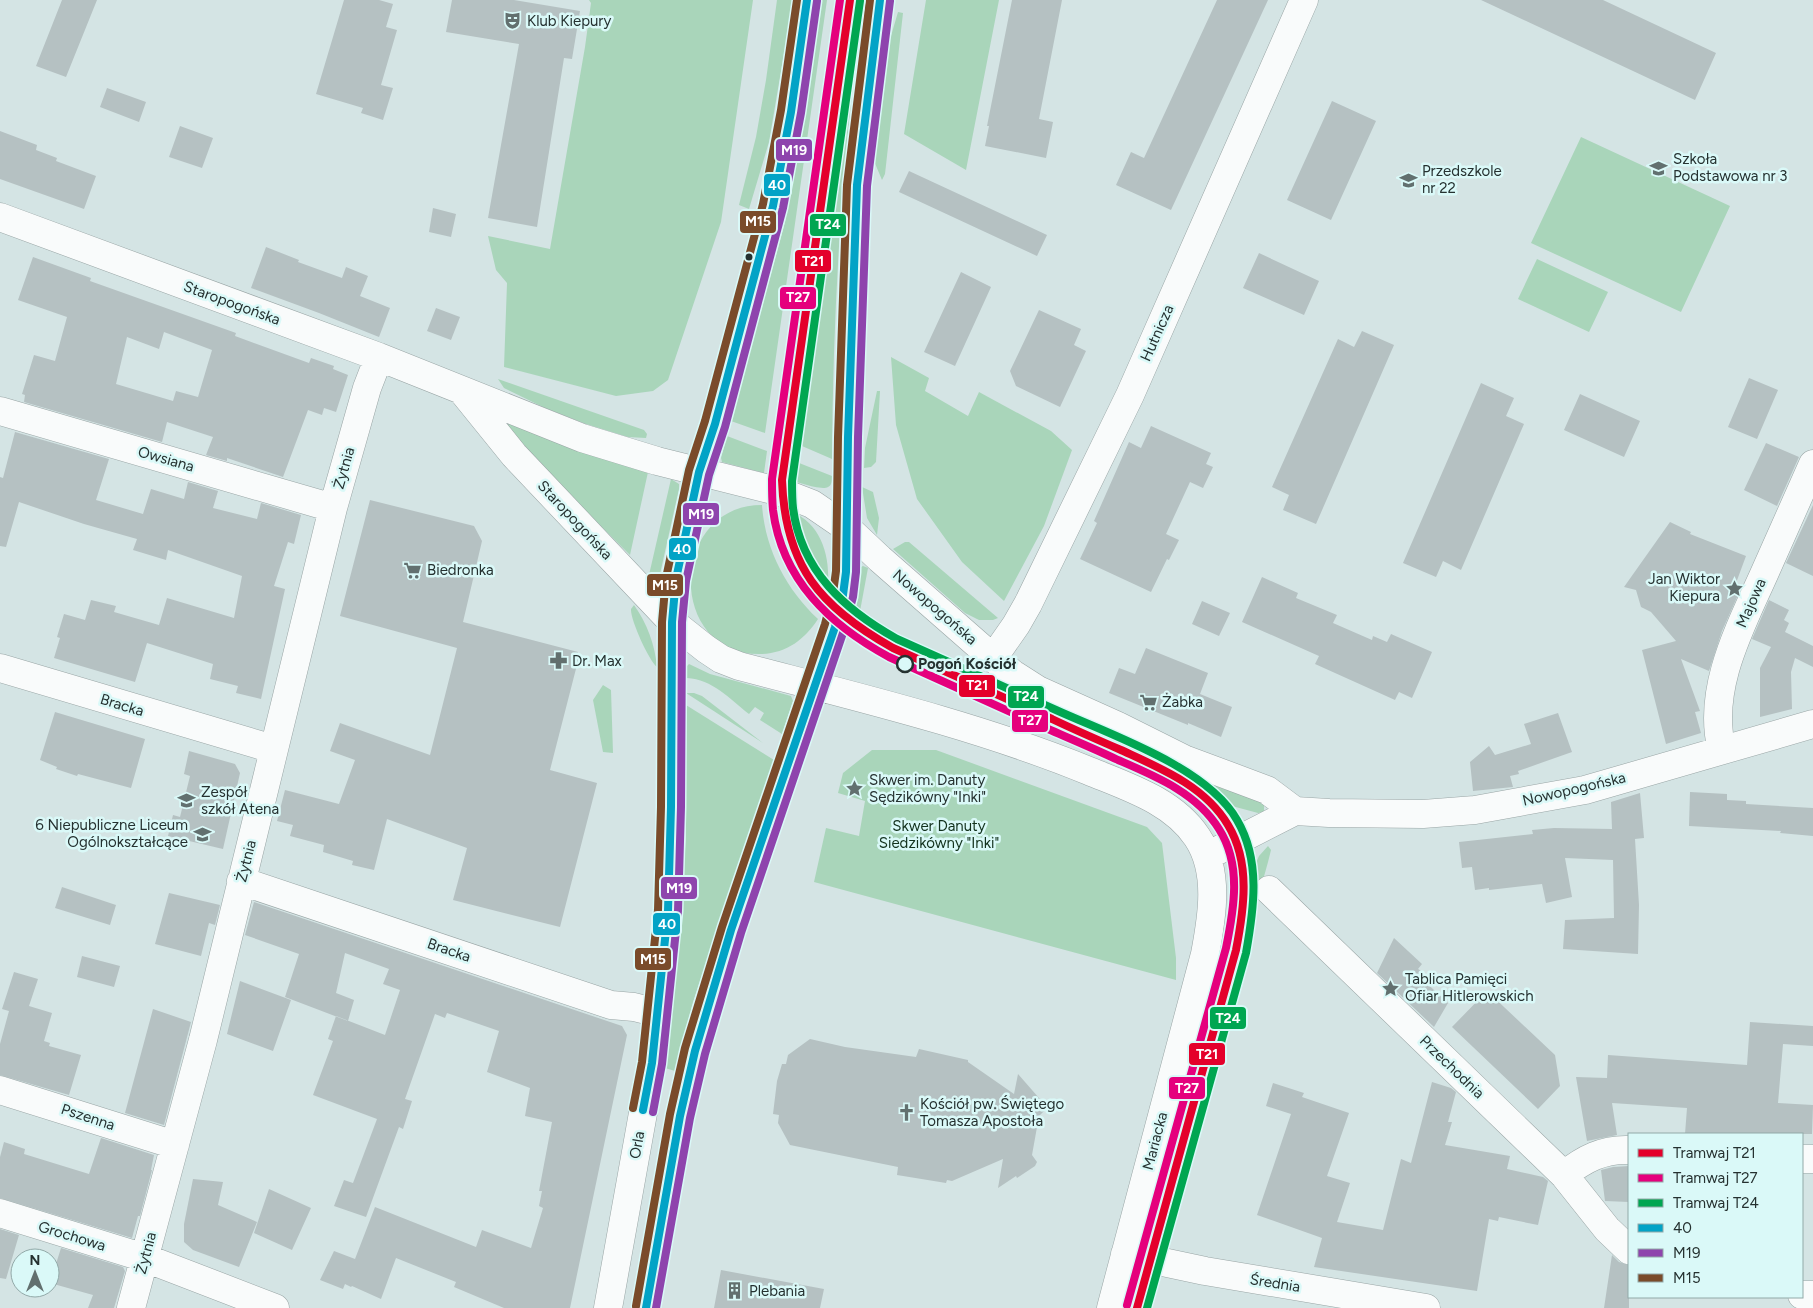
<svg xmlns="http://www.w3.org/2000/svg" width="1813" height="1308" font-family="Figtree,sans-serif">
  <rect width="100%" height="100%" fill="#d4e4e4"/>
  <path fill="#a9d5ba" d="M589 0H753L721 222 668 380 653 391 616 396 504 367 507 283 496 270 488 236 550 249 585 47 591 3Z
    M777 0H793L769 142 749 209 739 205 756 137 766 80Z
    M822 0H827L765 433 731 421 785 222 807 106Z
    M858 0H864C842 152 833 305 832 459L795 443Z
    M926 0H999L966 170 904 134Z
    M898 12 903 13 885 174 882 180 874 161 886 53Z
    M1581 137 1730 206 1681 312 1531 243Z
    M1537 259 1608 292 1589 332 1518 299Z
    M891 357 929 378 925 391 968 416 979 392 1051 431 1072 450 1044 526 1004 601 962 562 917 499 896 425Z
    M498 379 644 430 647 434 646 438 628 437 586 424 545 408 504 388Z
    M877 391H880L876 462 871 467 864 468 865 448Z
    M496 416 648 472 630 555 536 462Z
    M727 436 767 451 764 473 722 462 721 458Z
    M789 459 832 476C832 481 832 485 828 487 821 491 795 481 786 479Z
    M671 479 679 484V489L658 583 649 575Z
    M862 487 873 492 879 518 877 535 867 518Z
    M762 505C765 549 786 589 818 619 805 639 787 653 762 654 666 657 668 505 762 505Z
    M786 510C822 520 832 559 827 592 806 569 792 539 786 510Z
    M905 542H909L998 618 993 620H979L965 613 893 549Z
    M863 566 868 568 858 622 852 618 861 567Z
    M634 605C647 623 655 645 657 667 649 661 630 619 631 609Z
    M689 664 710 674 791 696 793 701 782 734 760 720 764 713 755 707 749 714C730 699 712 679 687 678V666Z
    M603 685 611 690 613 753 603 752 593 700Z
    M686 693H694L702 696 763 743Z
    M686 705 774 760 693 1002 675 1071 665 1068 677 964 686 837Z
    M872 750H936L1147 827 1162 843 1176 958V980L814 882 826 828 859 836 865 801 838 793 843 773Z
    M1187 772 1258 798 1264 804V812L1258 813 1217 802 1200 787 1185 777Z
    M1268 846 1271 850 1268 862 1161 1250 1158 1248 1163 1232 1154 1229 1229 957 1239 912 1248 913 1250 876 1259 856Z
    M1152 1273H1154L1144 1308H1132L1138 1288 1147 1291Z"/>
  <path fill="#b5c1c2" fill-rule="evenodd" d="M62 0H97L66 77 36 66Z
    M344 0H379L393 4 386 27 397 30 381 85 393 88 383 120 361 113 363 108 316 94Z
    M452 0H514L580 11 572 59 564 58 537 227 488 218 519 44 446 32Z
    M1012 0H1062L1039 119 1053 122 1046 158 985 146 989 126H987Z
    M1217 0H1268L1171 210 1116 185 1131 152 1144 158Z
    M1481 0H1603L1716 53 1695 100Z
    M107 88 146 102 139 122 100 107Z
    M1332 101 1376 121 1331 220 1287 200Z
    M180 126 213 138 202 168 169 157Z
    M0 131 37 145 36 150 57 158 56 161 96 176 84 209 0 179Z
    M909 171 1047 235 1037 256 899 192Z
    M433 208 456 214 451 237 429 232Z
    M266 247 299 260 298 262 342 278 346 267 368 276 360 296 390 308 379 337 319 313 251 288Z
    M1259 253 1319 281 1304 315 1243 288Z
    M33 257 91 278 90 281 236 333 235 336 309 363 311 358 334 366 333 369 348 375 336 412 324 408 322 415 308 410 283 477 227 458V461L206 455 213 437 167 422 162 442 24 402 25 395 22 394 34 355 55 361 67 317 18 300ZM164 332 212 350 198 397 176 391 173 401 116 384 127 337 159 349Z
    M961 272 991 287 955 366 924 352Z
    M436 308 460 317 451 340 427 331Z
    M1039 310 1081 329 1074 345 1086 351 1060 407 1016 386 1010 371Z
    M1362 331 1394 345 1316 524 1283 510 1289 495 1272 487 1338 339 1354 347Z
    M1749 378 1778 390 1757 439 1728 427Z
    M1481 383 1514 398 1506 416 1524 424 1461 570 1443 561 1436 577 1403 563Z
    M1580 394 1640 421 1624 457 1564 430Z
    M1151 426 1211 453 1206 464 1213 467 1203 488 1190 482 1166 534 1179 540 1169 560 1167 559 1151 592 1080 559 1097 523 1094 521 1129 442 1141 448Z
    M15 432 109 459 96 500 143 514 151 489 184 499 188 482 218 491 213 508 257 519 261 503 301 515 294 544 288 542 274 586 285 589 261 699 236 693 238 686 210 679 213 664 147 643 135 682 54 658 60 638 57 637 64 614 85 620 91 600 116 606 114 612 159 625 167 598 234 618 242 576 168 550 166 560 133 550 137 539 84 524 19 502 6 547 0 546V477L3 478Z
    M1766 443 1799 457 1777 506 1744 490Z
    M370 500 474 526 482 541 463 622 578 652V661L550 770 597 783 560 927 453 900 467 848 387 819 374 870 352 865 353 861 323 852 324 845 290 836 293 825 277 821 285 790 339 804 355 760 330 751 340 723 430 755 457 648 340 616Z
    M1813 505V576L1786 563Z
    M1670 522 1691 532 1690 534 1746 556 1736 583 1742 586 1722 631 1709 671 1681 659 1700 711 1695 712 1701 733 1666 744 1642 650 1676 641 1651 612 1641 607 1636 590 1624 587Z
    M1262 577 1298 593 1296 598 1337 615 1333 623 1372 640 1373 636 1387 642 1391 634 1432 652 1412 698 1399 692 1395 700 1315 664 1319 656 1242 622Z
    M1769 600 1789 610 1784 620 1789 623 1785 632 1813 646V667L1795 658 1791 672 1792 709 1760 717V668L1771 647 1752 639Z
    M1202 601 1230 613 1219 636 1192 624Z
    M1146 648 1208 673 1200 694 1232 707 1221 737 1188 723V725L1109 693 1119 668 1135 674Z
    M55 712 145 739 131 788 78 774 77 776 56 769 57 767 40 760Z
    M1558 713 1572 752 1518 771 1519 774 1510 776 1513 787 1473 791 1470 762 1489 746 1495 755 1531 744 1524 724Z
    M189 751 235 764 240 773 223 849 168 836 173 815 180 817 190 776 184 774Z
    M1690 792 1727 794V800L1746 801V804L1813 808V836L1780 833 1781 831 1689 826Z
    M1640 793 1644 838 1635 839 1639 905 1638 954 1563 949 1565 920 1614 918 1613 860 1565 858 1572 897 1546 903 1542 884 1489 890V888L1475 890 1472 867 1462 868 1459 842 1533 834 1532 830 1554 828 1612 829 1611 802Z
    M62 887 116 905 110 925 55 908Z
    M169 893 220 905 215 925 209 923 201 956 155 944Z
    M254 902 622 1026 627 1035 570 1308H504L454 1287 456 1282 396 1258 381 1299 352 1286 351 1287 345 1284 343 1289 320 1280 334 1251 355 1259 375 1207 476 1247 482 1230 531 1248 543 1208 539 1206 542 1191H539L552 1122 525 1116 530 1088 487 1072 499 1031 447 1013 445 1018 435 1014 405 1099 412 1101 403 1129 399 1127 366 1217 334 1206 344 1180 353 1183 377 1119 313 1095 333 1041 328 1039 336 1016 385 1035 400 990 383 984 389 969 345 953 336 993 354 1000 348 1021 285 997 299 954 245 935Z
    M1394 938 1422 964 1418 969 1423 972 1420 977 1448 1003 1434 1027 1377 973Z
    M82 956 120 966 114 987 77 977Z
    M14 972 38 979 29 1006 52 1013 44 1041 50 1043 49 1046 81 1055 69 1095 0 1075V1044L9 1011 2 1009Z
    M240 981 291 1000 273 1051 227 1034Z
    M1487 991 1555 1055 1560 1086 1538 1109 1452 1027Z
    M153 1009 191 1022 164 1125 125 1113Z
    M1750 1022 1813 1026V1046L1783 1044 1778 1103 1813 1105 1812 1134H1685L1687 1108 1612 1103 1617 1135 1587 1141 1576 1077 1607 1078 1608 1055 1747 1065Z
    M810 1039 845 1047 916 1057 919 1049 968 1060V1062L1014 1094 1018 1074 1046 1106 1044 1107 1046 1109 1039 1116 1032 1155 1037 1162 1035 1166 1017 1178 1016 1176 998 1188 1003 1159 952 1181 947 1180 946 1183 897 1175 898 1167 790 1145 778 1123 779 1115 773 1114 777 1081 782 1064H786L788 1055Z
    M1432 1082 1451 1088 1456 1092 1448 1122H1452L1445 1145 1510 1156 1507 1169 1543 1177 1548 1181 1538 1225 1499 1217 1498 1221 1489 1219 1477 1291 1314 1267 1322 1238 1257 1215 1291 1114 1266 1106 1273 1083 1304 1093 1302 1097 1349 1113 1327 1176 1350 1183 1337 1222 1383 1230 1401 1159 1411 1163Z
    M101 1138 154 1155 151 1170H152L140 1216H138L132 1238 0 1198V1157L4 1142 25 1149 24 1154 89 1174Z
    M1629 1166V1202L1605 1201 1601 1170 1613 1167Z
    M193 1179 223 1182 218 1205 257 1222 239 1267 193 1250 184 1242V1224Z
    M269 1189 311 1208 292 1250 254 1233Z
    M0 1229 19 1235 6 1279 0 1278Z
    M61 1248 123 1267 125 1271 114 1308H88L93 1295 50 1283Z
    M1612 1255 1619 1262 1629 1265V1308H1604Z
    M721 1270 824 1289 820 1308H714Z"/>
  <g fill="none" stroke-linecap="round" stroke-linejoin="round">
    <defs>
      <path id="minor" d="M0 217 379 357 582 438 657 461 781 492 812 504 847 528 880 559 993 658 1013 674 1038 690 1118 726 1184 759 1267 790 1295 811
        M463 392 514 455 672 622 706 649 721 659 739 666C857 697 976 725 1089 771 1128 787 1173 801 1197 837 1220 871 1212 917 1205 954L1111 1308
        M0 411 333 508
        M993 658 1016 625 1028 604 1130 395 1304 0
        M0 668 273 749
        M1722 750C1706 689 1741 626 1765 572 1781 536 1797 500 1813 464
        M1207 856 1295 811 1329 813 1423 814 1475 810 1585 790 1813 724
        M241 881 611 1005 634 1007 658 1013
        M1269 890 1564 1175 1607 1229 1629 1250
        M0 1090 175 1145
        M1802 1159H1813
        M1564 1175C1584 1159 1603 1149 1629 1150
        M0 1213 145 1258 275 1308
        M1125 1254 1205 1271 1426 1308
        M1802 1295H1813
        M131 1308 203 1040 333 508 367 388 379 357
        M608 1308 652 1063 668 911 671 807 672 622 676 579 699 472 715 424 773 206 791 112 807 0
        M646 1308 680 1116 695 1051 731 930 835 627 843 595 846 572 848 437 857 185 880 0"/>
    </defs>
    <use href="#minor" stroke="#99a5a5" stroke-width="29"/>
    <use href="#minor" stroke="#f9fbfb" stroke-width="28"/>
    <defs>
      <path id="bus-1" d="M643 1110 652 1063 668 911 671 807 672 622 676 579 699 472 715 424 773 206 791 112 807 0
        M646 1308 680 1116 695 1051 731 930 835 627 843 595 846 572 848 437 857 185 880 0"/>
      <path id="bus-2" d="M653 1112 662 1064 678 911 681 807 682 622 686 581 709 475 725 427 783 208 801 113 817 1
        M656 1308 690 1118 705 1054 741 933 844 630 853 597 856 572 858 437 867 186 890 1"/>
      <path id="bus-3" d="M633 1108 642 1062 658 910 661 807 662 622 666 578 689 470 705 421 763 204 781 110 797 0
        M636 1306 670 1114 685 1048 722 927 825 624 833 593 836 571 838 437 847 185 870 0"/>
    </defs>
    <use href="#bus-1" stroke="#daf9f8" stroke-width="11"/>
    <use href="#bus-2" stroke="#daf9f8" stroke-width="11"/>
    <use href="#bus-3" stroke="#daf9f8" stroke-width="11"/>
    <use href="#bus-1" stroke="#02a3c6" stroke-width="8"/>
    <use href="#bus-2" stroke="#8e44ad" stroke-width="8"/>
    <use href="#bus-3" stroke="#7a4b2a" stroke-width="8"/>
    <defs>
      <path id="tram-1" d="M850 0 782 480C785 566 820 607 893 648 946 672 999 695 1052 719 1075 730 1098 740 1121 750 1160 768 1205 786 1228 825 1251 863 1244 909 1236 950L1137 1308"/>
      <path id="tram-2" d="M840 0 772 479C772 490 772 500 773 510 782 580 830 625 889 657 942 681 995 705 1048 729 1071 739 1095 749 1118 760 1155 776 1197 793 1219 829 1242 865 1234 909 1226 948L1127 1305"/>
      <path id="tram-3" d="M860 1 792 481C792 489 792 499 793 508 801 571 845 610 897 639 950 663 1003 686 1056 710 1111 735 1207 767 1237 820 1261 861 1254 908 1246 953L1147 1308"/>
    </defs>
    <use href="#tram-1" stroke="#daf9f8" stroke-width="11"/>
    <use href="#tram-2" stroke="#daf9f8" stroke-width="11"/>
    <use href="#tram-3" stroke="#daf9f8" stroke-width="11"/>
    <use href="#tram-1" stroke="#e4002b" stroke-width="8"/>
    <use href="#tram-2" stroke="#e5007d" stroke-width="8"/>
    <use href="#tram-3" stroke="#00a651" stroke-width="8"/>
  </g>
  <defs>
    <symbol id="theatre-bare" viewBox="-9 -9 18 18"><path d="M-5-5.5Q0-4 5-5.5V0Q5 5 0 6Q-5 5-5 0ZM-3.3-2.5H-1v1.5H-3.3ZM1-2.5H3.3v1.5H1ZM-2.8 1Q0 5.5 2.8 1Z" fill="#62706f" stroke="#daf9f8" stroke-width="2.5" paint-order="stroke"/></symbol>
    <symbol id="school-bare" viewBox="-9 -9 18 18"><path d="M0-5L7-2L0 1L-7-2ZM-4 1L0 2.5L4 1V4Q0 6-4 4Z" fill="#62706f" stroke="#daf9f8" stroke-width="2.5" paint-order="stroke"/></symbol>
    <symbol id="supermarket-bare" viewBox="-9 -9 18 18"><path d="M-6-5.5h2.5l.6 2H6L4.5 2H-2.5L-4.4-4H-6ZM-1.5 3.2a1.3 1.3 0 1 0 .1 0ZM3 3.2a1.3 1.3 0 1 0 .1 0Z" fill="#62706f" stroke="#daf9f8" stroke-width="2.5" paint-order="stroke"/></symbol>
    <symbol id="sight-bare" viewBox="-9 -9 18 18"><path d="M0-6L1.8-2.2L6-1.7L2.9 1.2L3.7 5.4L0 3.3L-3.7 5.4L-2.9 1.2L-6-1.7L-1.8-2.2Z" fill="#62706f" stroke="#daf9f8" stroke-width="2.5" paint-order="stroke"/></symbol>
    <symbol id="pharmacy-bare" viewBox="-9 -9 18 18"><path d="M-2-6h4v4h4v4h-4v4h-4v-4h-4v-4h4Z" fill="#62706f" stroke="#daf9f8" stroke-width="2.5" paint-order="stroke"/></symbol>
    <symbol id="church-bare" viewBox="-9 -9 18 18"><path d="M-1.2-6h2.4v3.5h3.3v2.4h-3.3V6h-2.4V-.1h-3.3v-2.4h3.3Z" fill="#62706f" stroke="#daf9f8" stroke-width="2.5" paint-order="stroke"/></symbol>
    <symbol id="building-bare" viewBox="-9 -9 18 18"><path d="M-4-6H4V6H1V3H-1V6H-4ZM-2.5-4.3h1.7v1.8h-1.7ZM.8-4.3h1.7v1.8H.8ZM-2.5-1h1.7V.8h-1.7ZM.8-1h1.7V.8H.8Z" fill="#62706f" stroke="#daf9f8" stroke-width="2.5" paint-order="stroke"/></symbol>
  </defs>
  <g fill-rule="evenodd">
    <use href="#theatre-bare" x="500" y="8" width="25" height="25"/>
    <use href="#school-bare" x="1646" y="156" width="25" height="25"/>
    <use href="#school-bare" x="1396" y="168" width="25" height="25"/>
    <use href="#supermarket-bare" x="400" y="558" width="25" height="25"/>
    <use href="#sight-bare" x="1722" y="576" width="25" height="25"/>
    <use href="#pharmacy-bare" x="546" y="648" width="25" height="25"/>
    <use href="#supermarket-bare" x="1136" y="690" width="25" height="25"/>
    <use href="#sight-bare" x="842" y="776" width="25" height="25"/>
    <use href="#school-bare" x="174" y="788" width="25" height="25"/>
    <use href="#school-bare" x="190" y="822" width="25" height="25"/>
    <use href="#sight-bare" x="1378" y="976" width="25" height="25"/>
    <use href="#church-bare" x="894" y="1100" width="25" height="25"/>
    <use href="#building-bare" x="722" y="1278" width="25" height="25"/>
  </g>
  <circle fill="#253130" stroke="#daf9f8" stroke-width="2" cx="749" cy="257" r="4.5"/>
  <circle fill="#daf9f8" stroke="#253130" stroke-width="2.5" cx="905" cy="664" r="8"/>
  <g text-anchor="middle" stroke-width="5" stroke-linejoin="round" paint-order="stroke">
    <g font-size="15" fill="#253130" stroke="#daf9f8" text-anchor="start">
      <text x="527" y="26">Klub Kiepury</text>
      <text x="1673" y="164">Szkoła<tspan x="1673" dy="17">Podstawowa nr 3</tspan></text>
      <text x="1422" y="176">Przedszkole<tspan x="1422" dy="17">nr 22</tspan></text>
      <text x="427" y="575">Biedronka</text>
      <text x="1720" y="584" text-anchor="end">Jan Wiktor<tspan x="1720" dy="17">Kiepura</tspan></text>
      <text x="572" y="666">Dr. Max</text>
      <text x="1162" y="707">Żabka</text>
      <text x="869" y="785">Skwer im. Danuty<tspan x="869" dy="17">Sędzikówny "Inki"</tspan></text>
      <text x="201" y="797">Zespół<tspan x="201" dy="17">szkół Atena</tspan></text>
      <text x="188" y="830" text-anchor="end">6 Niepubliczne Liceum<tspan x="188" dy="17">Ogólnokształcące</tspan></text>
      <text x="1405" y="984">Tablica Pamięci<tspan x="1405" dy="17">Ofiar Hitlerowskich</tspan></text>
      <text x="920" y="1109">Kościół pw. Świętego<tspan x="920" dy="17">Tomasza Apostoła</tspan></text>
      <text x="749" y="1296">Plebania</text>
    </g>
    <g font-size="15" fill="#253130" stroke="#daf9f8">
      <text transform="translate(232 303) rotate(20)" y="5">Staropogońska</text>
      <text transform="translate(1157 333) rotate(-66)" y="5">Hutnicza</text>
      <text transform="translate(166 459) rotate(16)" y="5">Owsiana</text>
      <text transform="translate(344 468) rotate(-74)" y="5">Żytnia</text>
      <text transform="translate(575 520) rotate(47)" y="5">Staropogońska</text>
      <text transform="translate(1751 603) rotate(-66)" y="5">Majowa</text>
      <text transform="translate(935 607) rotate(41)" y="5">Nowopogońska</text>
      <text transform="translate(122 705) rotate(17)" y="5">Bracka</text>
      <text transform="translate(1574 789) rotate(-13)" y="5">Nowopogońska</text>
      <text transform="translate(246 861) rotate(-76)" y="5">Żytnia</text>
      <text transform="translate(449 950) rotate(19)" y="5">Bracka</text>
      <text transform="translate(1452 1067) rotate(44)" y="5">Przechodnia</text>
      <text transform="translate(88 1117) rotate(18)" y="5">Pszenna</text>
      <text transform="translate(1155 1141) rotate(-75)" y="5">Mariacka</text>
      <text transform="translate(637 1145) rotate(-80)" y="5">Orla</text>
      <text transform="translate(72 1236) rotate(17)" y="5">Grochowa</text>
      <text transform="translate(146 1253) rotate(-75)" y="5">Żytnia</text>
      <text transform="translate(1275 1283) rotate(9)" y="5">Średnia</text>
    </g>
    <g font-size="15" font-weight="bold" fill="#253130" stroke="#daf9f8" text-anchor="start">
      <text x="918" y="669">Pogoń Kościół</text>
    </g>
    <g font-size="15" fill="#12311c" stroke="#daf9f8">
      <text x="939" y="831">Skwer Danuty<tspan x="939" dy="17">Siedzikówny "Inki"</tspan></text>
    </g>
  </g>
  <g stroke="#daf9f8" stroke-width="2">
    <rect x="775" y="138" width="38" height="24" rx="5" fill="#8e44ad"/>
    <rect x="763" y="173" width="28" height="24" rx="5" fill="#02a3c6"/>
    <rect x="739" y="210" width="38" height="24" rx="5" fill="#7a4b2a"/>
    <rect x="809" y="213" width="38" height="24" rx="5" fill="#00a651"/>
    <rect x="794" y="249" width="38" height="24" rx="5" fill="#e4002b"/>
    <rect x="779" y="286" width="38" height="24" rx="5" fill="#e5007d"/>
    <rect x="682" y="502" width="38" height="24" rx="5" fill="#8e44ad"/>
    <rect x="668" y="537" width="29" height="24" rx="5" fill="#02a3c6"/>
    <rect x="646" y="573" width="38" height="24" rx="5" fill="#7a4b2a"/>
    <rect x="958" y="674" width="38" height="24" rx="5" fill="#e4002b"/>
    <rect x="1007" y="685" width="38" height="24" rx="5" fill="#00a651"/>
    <rect x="1011" y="709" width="38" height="24" rx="5" fill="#e5007d"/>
    <rect x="660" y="876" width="38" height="24" rx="5" fill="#8e44ad"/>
    <rect x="652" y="912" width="29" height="24" rx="5" fill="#02a3c6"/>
    <rect x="634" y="947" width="38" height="24" rx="5" fill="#7a4b2a"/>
    <rect x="1209" y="1006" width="38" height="24" rx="5" fill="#00a651"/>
    <rect x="1188" y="1042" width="38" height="24" rx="5" fill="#e4002b"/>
    <rect x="1168" y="1076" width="38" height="24" rx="5" fill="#e5007d"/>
  </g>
  <g font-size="14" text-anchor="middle" font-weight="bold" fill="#fff">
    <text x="794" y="155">M19</text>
    <text x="777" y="190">40</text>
    <text x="758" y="226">M15</text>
    <text x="828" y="229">T24</text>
    <text x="813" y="266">T21</text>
    <text x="798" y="302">T27</text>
    <text x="701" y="519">M19</text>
    <text x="682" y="554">40</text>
    <text x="665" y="590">M15</text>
    <text x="977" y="690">T21</text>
    <text x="1026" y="701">T24</text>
    <text x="1030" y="725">T27</text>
    <text x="679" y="893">M19</text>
    <text x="667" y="929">40</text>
    <text x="653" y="964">M15</text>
    <text x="1228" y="1023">T24</text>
    <text x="1207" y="1059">T21</text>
    <text x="1187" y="1093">T27</text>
  </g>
  <rect x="1628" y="1133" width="175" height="165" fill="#daf9f8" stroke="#92a9a8"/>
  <rect x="1638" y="1149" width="25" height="8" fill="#e4002b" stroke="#92a9a8"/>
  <text x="1673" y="1158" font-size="15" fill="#253130">Tramwaj T21</text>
  <rect x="1638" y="1174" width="25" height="8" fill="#e5007d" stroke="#92a9a8"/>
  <text x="1673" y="1183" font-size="15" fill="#253130">Tramwaj T27</text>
  <rect x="1638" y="1199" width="25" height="8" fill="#00a651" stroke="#92a9a8"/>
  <text x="1673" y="1208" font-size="15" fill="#253130">Tramwaj T24</text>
  <rect x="1638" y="1224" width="25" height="8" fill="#02a3c6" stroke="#92a9a8"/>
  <text x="1673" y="1233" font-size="15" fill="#253130">40</text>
  <rect x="1638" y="1249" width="25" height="8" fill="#8e44ad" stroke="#92a9a8"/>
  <text x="1673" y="1258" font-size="15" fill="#253130">M19</text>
  <rect x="1638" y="1274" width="25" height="8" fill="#7a4b2a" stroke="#92a9a8"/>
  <text x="1673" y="1283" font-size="15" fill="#253130">M15</text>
  <g transform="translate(35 1273)"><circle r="24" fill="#daf9f8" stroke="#92a9a8"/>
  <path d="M0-4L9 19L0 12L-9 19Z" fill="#62706f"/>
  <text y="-8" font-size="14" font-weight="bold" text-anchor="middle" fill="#253130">N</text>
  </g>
</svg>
